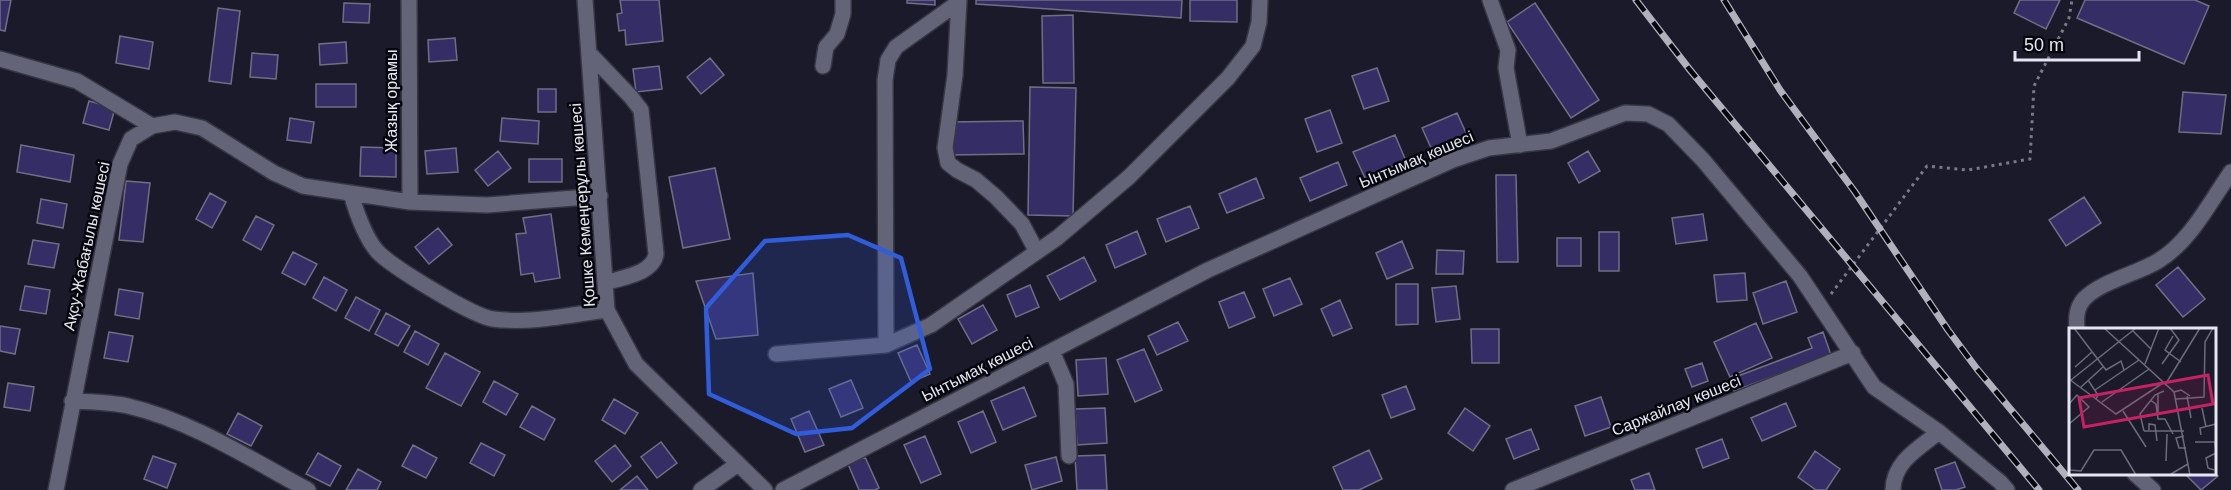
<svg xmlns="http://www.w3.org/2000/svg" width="2231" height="490" font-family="Arial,sans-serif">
  <rect width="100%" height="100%" fill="#1b1a2b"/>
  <path fill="#352e66" stroke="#6f6f84" stroke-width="1.5" d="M0 0H11L5 31 0 30Z
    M620 0H659L663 41 626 45 625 30 619 31 617 14 622 13Z
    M907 0H935V5L907 3Z
    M976 0H1182L1181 18 976 4Z
    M1190 0H1237V22L1190 21Z
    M2020 0H2060L2046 29 2014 13Z
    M2085 0H2195L2209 6 2184 64 2077 18Z
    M344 3 370 4 369 23 343 22Z
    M1535 3 1599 100 1571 118 1507 22Z
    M218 8 240 11 231 84 209 81Z
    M1073 15 1074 83H1043L1042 16Z
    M120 36 153 42 149 69 116 63Z
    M455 38 457 60 429 62 428 40Z
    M346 42 347 63 320 65 319 44Z
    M252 53 278 55 276 79 250 77Z
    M710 58 724 75 701 94 687 77Z
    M659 66 662 89 636 92 633 69Z
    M1377 68 1389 101 1364 109 1352 76Z
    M316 84H356V107H316Z
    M1030 87 1076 88 1073 216 1028 215Z
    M538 89H556V112H538Z
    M2183 92 2226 95 2221 134 2179 132Z
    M89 101 115 108 109 130 83 123Z
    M1330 110 1342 143 1317 152 1305 119Z
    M1457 113 1467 135 1432 150 1422 128Z
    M290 118 314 122 311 143 287 140Z
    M502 118 539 121 538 144 500 141Z
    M1023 121 1024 154 949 155V122Z
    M1395 135 1406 161 1365 178 1353 152Z
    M21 145 74 155 70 182 17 172Z
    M361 147 396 148V177L360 176Z
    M456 148 458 172 427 174 425 151Z
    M498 151 511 168 488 186 475 170Z
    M1588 151 1600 171 1579 183 1568 163Z
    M529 159H562V182H529Z
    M1338 162 1347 185 1310 201 1300 178Z
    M715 168 730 239 683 248 669 177Z
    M1496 175H1516L1518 262H1497Z
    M1256 178 1264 198 1227 213 1219 194Z
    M126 181 150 183 143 242 119 240Z
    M210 193 226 202 212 228 196 219Z
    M2084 197 2101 223 2066 246 2049 220Z
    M41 199 67 204 63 228 37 223Z
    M1190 206 1199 228 1166 242 1157 219Z
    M551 214 560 278 535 282 533 273 521 275 516 234 526 233 523 218Z
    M1703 214 1707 240 1676 244 1672 218Z
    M256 216 274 225 261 250 243 240Z
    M438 228 452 245 429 264 415 247Z
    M1137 231 1146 254 1115 268 1106 245Z
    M1599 232H1619V271H1599Z
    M1557 238H1581V266H1557Z
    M33 240 59 244 54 268 28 264Z
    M1402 241 1413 268 1387 279 1376 253Z
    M1437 250 1464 251 1463 274H1436Z
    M293 252 317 264 305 285 282 273Z
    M1084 257 1096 281 1060 300 1047 276Z
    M2178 267 2205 299 2183 317 2156 285Z
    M753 273 758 335 716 339 696 281Z
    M1745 273 1747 300 1717 302 1714 275Z
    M324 277 347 290 336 311 313 298Z
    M1290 278 1302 304 1274 316 1263 289Z
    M1786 281 1797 312 1763 324 1753 293Z
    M1396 284H1418V324L1396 325Z
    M1030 285 1039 307 1016 317 1007 295Z
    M25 286 50 290 46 314 20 310Z
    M1456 286 1460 319 1436 322 1432 288Z
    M119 289 143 293 139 319 115 315Z
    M1244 292 1255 317 1229 328 1219 302Z
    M356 297 380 310 369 331 345 318Z
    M1340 300 1352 328 1333 336 1321 309Z
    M983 305 997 330 972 344 958 319Z
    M386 313 410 326 398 346 375 334Z
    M1178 322 1188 341 1157 355 1148 336Z
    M1756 323 1772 358 1730 377 1714 342Z
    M0 326 20 329 15 354 0 351Z
    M1471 329H1499V363H1472Z
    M415 331 439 344 428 365 404 352Z
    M109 332 133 336 128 362 104 358Z
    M1823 332 1831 355 1734 391 1730 379 1812 348 1808 338Z
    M917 345 930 374 911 382 898 353Z
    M1144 349 1162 390 1135 402 1117 360Z
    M445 353 480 372 461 406 426 388Z
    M1106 358 1108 394 1078 396 1076 360Z
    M1702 363 1708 381 1692 387 1685 369Z
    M851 380 863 408 841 417 829 389Z
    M494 381 518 394 506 415 483 402Z
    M8 383 34 387 30 411 4 407Z
    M1406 386 1415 409 1391 418 1382 395Z
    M1024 387 1036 416 1003 430 991 401Z
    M1601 397 1611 427 1585 436 1575 406Z
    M614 399 638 413 625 434 602 420Z
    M1786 403 1796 426 1762 441 1751 418Z
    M532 406 555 419 544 440 520 427Z
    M1105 408 1107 443 1077 445 1075 409Z
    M1465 408 1490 426 1473 451 1448 433Z
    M809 411 824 445 805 452 791 419Z
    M983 411 996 442 971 453 958 422Z
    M238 413 262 426 251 446 227 434Z
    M1531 429 1539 449 1514 459 1506 439Z
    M925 436 941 474 921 483 904 445Z
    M1722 439 1729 458 1703 468 1696 449Z
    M661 442 677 463 657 478 641 457Z
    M481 443 505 455 494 476 470 463Z
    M413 445 437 458 426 478 402 466Z
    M615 445 631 466 612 482 595 461Z
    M1369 450 1382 479 1359 490H1343L1333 467Z
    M1815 451 1840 469 1826 490H1816L1798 477Z
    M318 453 341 466 330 486 306 474Z
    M1105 455 1107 490H1077L1075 456Z
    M153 456 176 464 167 488 144 479Z
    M865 457 879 488 875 490H859L848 464Z
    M1056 457 1062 481 1032 490 1025 465Z
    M1955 462 1965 487 1956 490H1942L1935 469Z
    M358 469 381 482 377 490H346Z
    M2214 472 2218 476 2201 490 2185 474H2214Z
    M1649 473 1655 490H1635L1631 480Z
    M637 476 648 490H620Z"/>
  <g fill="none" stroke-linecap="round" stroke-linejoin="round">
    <defs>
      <path id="minor" d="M409 0 410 202
        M585 0 607 310 636 364 765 490
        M959 0 955 75 945 148 948 163 957 170 976 180 996 197 1022 224 1037 252
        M1490 0 1508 50 1506 68 1520 145
        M589 53 631 97 641 110 656 254C653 274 622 277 606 283
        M0 59 77 81 152 126
        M823 66 826 47 837 34 843 14V0
        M351 194C356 211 367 243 381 255 398 270 472 316 493 319 530 324 570 315 607 310
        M2077 330C2076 319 2076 308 2084 299 2101 281 2137 274 2158 261 2190 242 2210 202 2231 172
        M886 345 885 80 888 60 896 47 959 2
        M1052 351 1066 384 1069 456
        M776 354 886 345 931 325 1057 238 1129 177 1228 78 1253 46 1259 22 1260 0
        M72 401C90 402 110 402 128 406 192 421 250 459 308 490
        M1939 432 2000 482 2007 490
        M2135 474 2153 490
        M56 490 120 164 131 139 152 126 175 122 202 128 274 173 303 186 410 202 487 205 600 196
        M701 490 738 464
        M783 490 1208 270 1453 160 1489 148 1551 141 1625 113 1648 114 1668 124 1703 160 1800 276 1874 387 1939 432C1919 448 1893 462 1893 490
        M1513 490 1853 353"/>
    </defs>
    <use href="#minor" stroke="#373644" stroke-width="18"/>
    <path stroke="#797988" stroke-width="3" stroke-dasharray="3 4.5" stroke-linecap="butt" d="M1831 294 1927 166 1968 170 2030 159 2034 86 2069 18 2072 0"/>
    <use href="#minor" stroke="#646478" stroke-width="15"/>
    <defs>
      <path id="rail" d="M1636 0 1690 70 2039 490
        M1724 0 1780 90 1855 192 1948 330 1977 369 2078 490"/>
    </defs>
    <use href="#rail" stroke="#b1b1be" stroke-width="7"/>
    <use href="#rail" stroke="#06060d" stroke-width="4.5" stroke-dasharray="14" stroke-linecap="butt"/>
  </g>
  <path fill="#315ddb" fill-opacity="0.2" stroke="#315ddb" stroke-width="4.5" stroke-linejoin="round" d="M848 235 901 258 930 369 852 428 796 434 709 394 706 308 765 241Z"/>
  <g text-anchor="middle" stroke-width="5" stroke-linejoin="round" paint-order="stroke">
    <g font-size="16" fill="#e6e6f2" stroke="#06060d">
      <text transform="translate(391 101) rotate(-90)" y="6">Жазық орамы</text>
      <text transform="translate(1416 159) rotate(-23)" y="6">Ынтымақ көшесі</text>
      <text transform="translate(582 205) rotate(-94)" y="6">Қошке Кемеңгерұлы көшесі</text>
      <text transform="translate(86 246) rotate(-78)" y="6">Ақсу-Жабағылы көшесі</text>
      <text transform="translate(977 369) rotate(-27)" y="6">Ынтымақ көшесі</text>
      <text transform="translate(1676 405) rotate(-22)" y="6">Саржайлау көшесі</text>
    </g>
  </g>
  <g transform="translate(2069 328)">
    <rect width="147" height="147" fill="#1b1a2b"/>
    <path fill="none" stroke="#6c6c7b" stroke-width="1.5" d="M5 0 37 42 52 33 55 42M35 0 105 64 121 147M64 3 82 21M104 8 96 22 112 34M76 36 90 0M93 36 110 12 101 0M6 39 23 24M0 51 27 71M2 52 67 0M19 52 29 67 27 71 47 86 94 55M96 57 131 0M12 59 34 39M26 62 70 32M105 64 112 62 121 68M118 68 122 90M107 71 135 69 136 14 144 0M81 72 87 76 89 91H96L104 106M33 74 80 41M0 76 8 67 20 79 0 96M133 80 137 99M54 83 77 119M89 85V65M80 102V96L86 97 88 113M75 103 71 86 86 67 95 63M75 103H115M132 107 131 100 147 96M115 108 107 110 110 120H117M126 114H146M97 133 98 106M0 142 12 143 25 122H52L67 147M145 142 139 140 137 130 147 125 146 114M102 146 119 136"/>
    <path fill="#c42263" fill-opacity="0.15" stroke="#c42263" stroke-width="3" d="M139 47 144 76 15 99 10 70Z"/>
    <rect width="147" height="147" fill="none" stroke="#e6e6f2" stroke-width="3"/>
  </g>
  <path d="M2015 51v9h124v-9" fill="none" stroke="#e6e6f2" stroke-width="3"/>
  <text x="2024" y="51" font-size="18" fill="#e6e6f2" stroke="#06060d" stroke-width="4.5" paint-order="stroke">50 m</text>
</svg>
